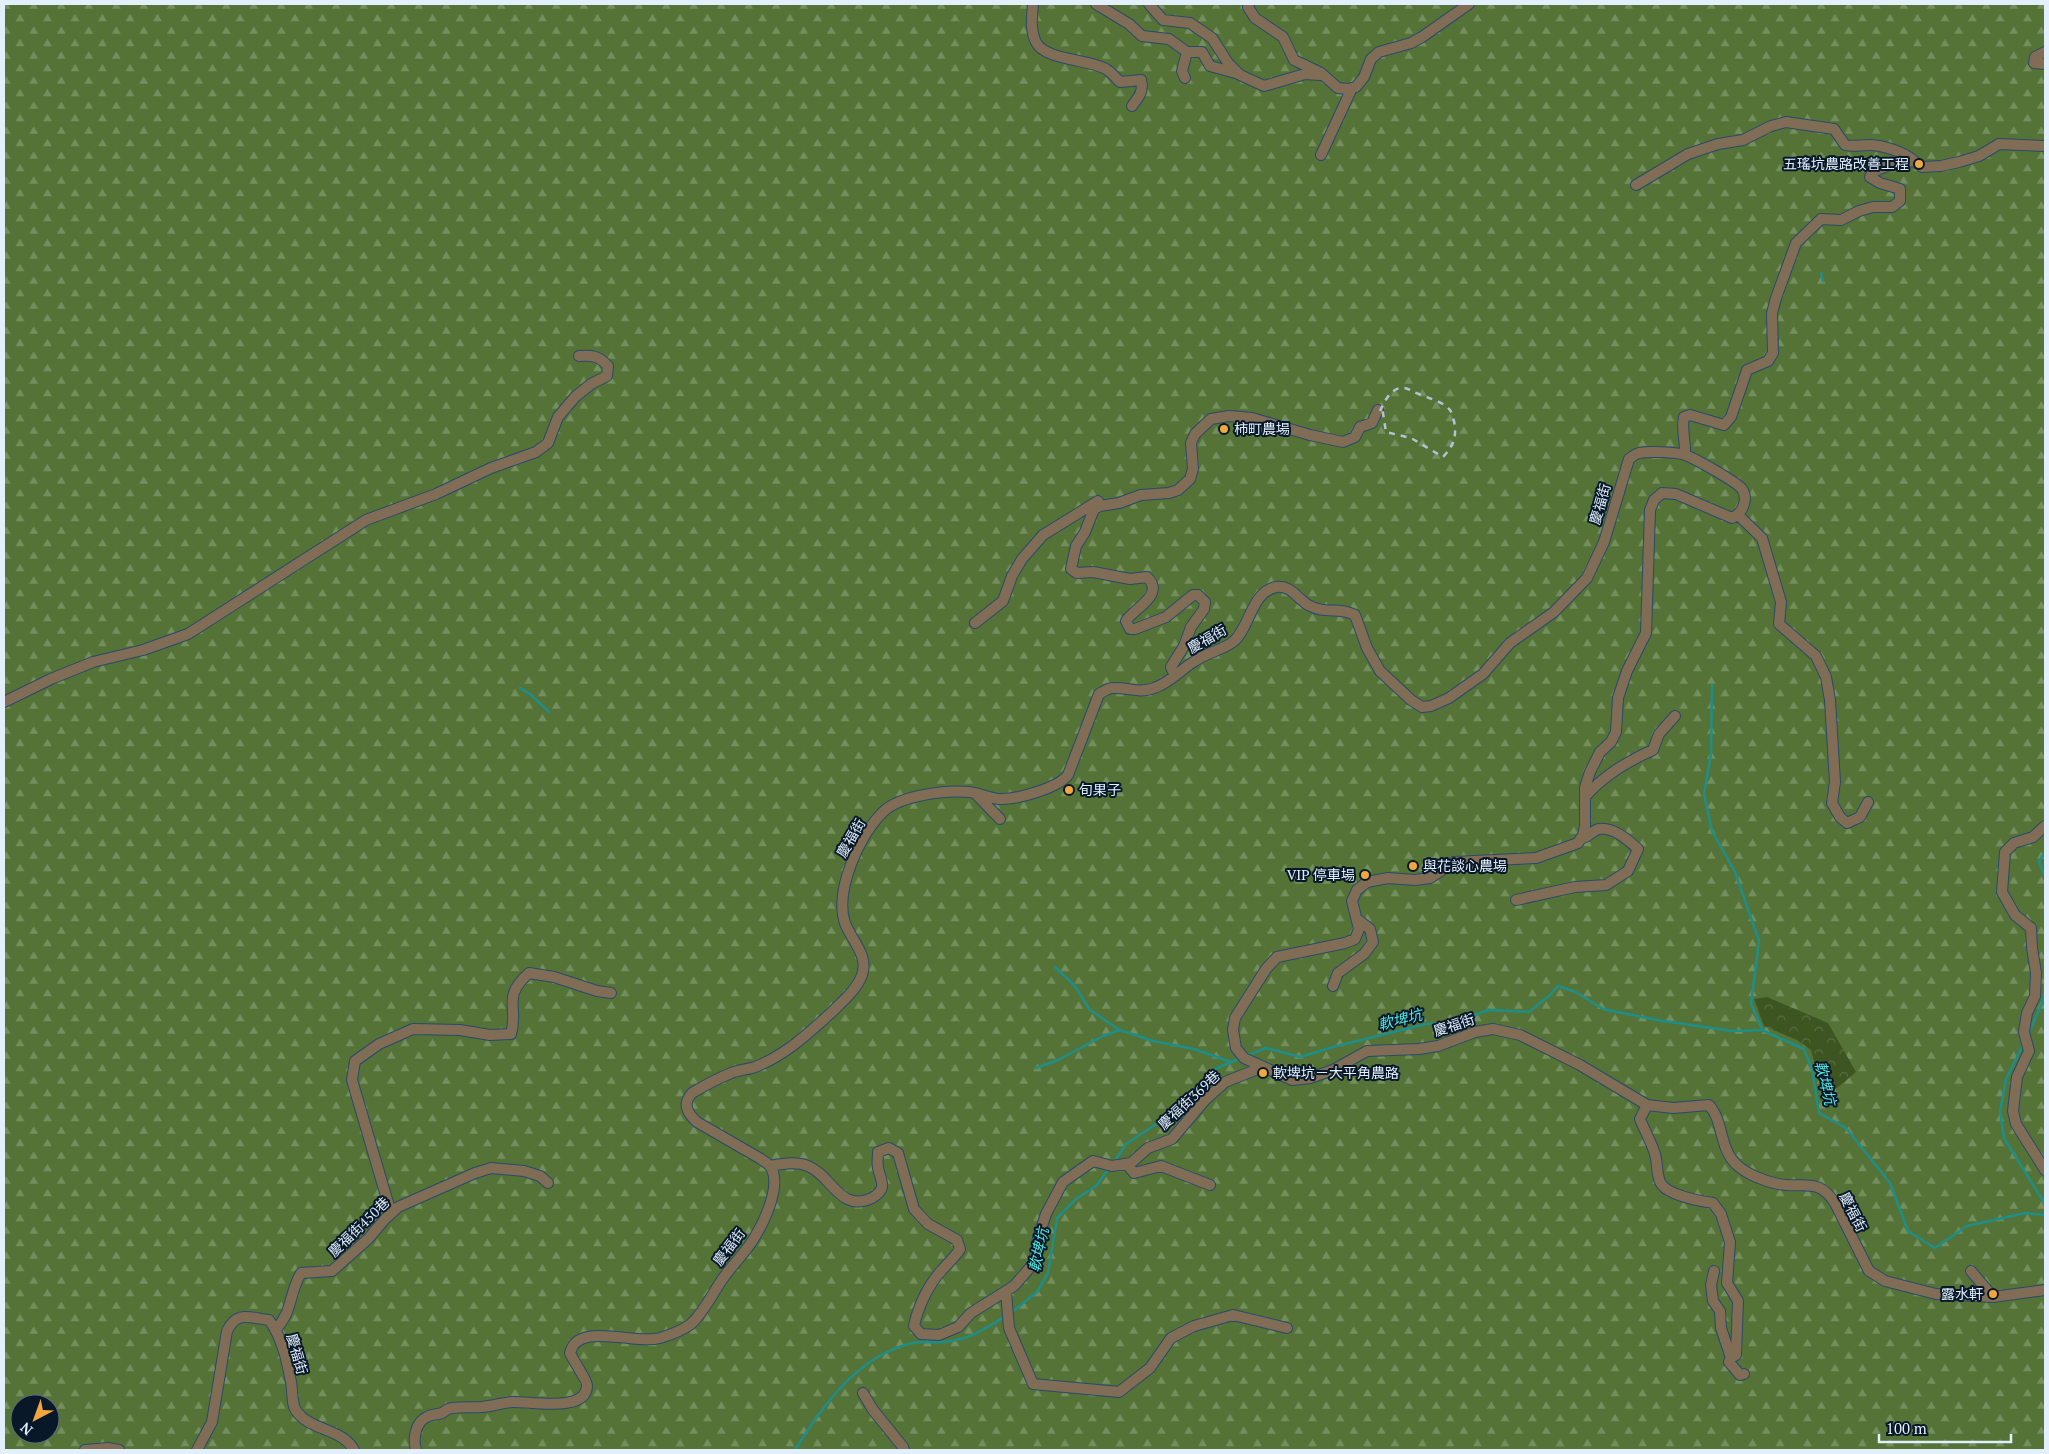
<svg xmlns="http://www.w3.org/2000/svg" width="2049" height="1454" font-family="'PT Serif','Noto Sans TC',serif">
  <defs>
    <pattern id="forest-firs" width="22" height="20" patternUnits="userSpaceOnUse" patternTransform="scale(1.25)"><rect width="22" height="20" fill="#557336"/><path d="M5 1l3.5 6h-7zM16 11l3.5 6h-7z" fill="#758e5e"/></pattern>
    <pattern id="park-crowns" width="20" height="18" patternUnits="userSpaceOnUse" patternTransform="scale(1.25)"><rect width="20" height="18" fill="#3c5521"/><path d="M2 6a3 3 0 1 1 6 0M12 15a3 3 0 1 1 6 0" fill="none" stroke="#586e42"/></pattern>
  </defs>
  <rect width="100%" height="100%" fill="#093054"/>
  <path fill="url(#forest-firs)" fill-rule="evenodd" d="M4 4H2045V1450H4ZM20 1404H50V1434H20Z"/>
  <path fill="url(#park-crowns)" d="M1767 997 1828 1023 1856 1072 1837 1088 1819 1080 1811 1050 1797 1040 1764 1026 1754 999Z"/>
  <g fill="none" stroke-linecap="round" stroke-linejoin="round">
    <path stroke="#1e8e8a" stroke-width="2.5" d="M1821 273 1823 281
      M1712 685 1711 754 1704 794 1712 831 1735 872 1759 941 1751 1004 1762 1029
      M520 688 530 694 549 712
      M2045 852 2039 862 2045 876
      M1055 967 1075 986 1089 1009 1119 1030
      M2028 1035 2043 1001 2045 990
      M2023 1045 2006 1079 2000 1112 2004 1138 2045 1204
      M1246 1056 1266 1048 1300 1057 1333 1047 1426 1024 1457 1022 1488 1010 1529 1012 1550 995 1558 986 1576 992 1603 1009 1657 1020 1732 1031 1762 1030 1804 1049 1812 1069 1819 1113 1846 1128 1890 1183 1908 1231 1935 1248 1967 1226 2025 1213 2045 1215
      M1036 1068 1058 1060 1103 1036 1120 1030 1153 1041 1194 1049 1231 1062
      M1114 1162 1126 1144 1167 1117 1200 1087 1215 1069 1241 1058
      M1011 1313 1037 1292 1048 1273 1057 1218 1076 1199 1096 1186 1109 1168
      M795 1450C823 1405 858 1355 913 1343 923 1341 933 1343 943 1342 969 1340 985 1329 1006 1316"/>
    <defs>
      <path id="minor" d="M1033 4C1032 16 1030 31 1036 42 1044 60 1087 59 1106 69 1111 72 1116 78 1120 82L1141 80C1144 91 1139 97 1132 106
        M1096 4 1129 24 1142 36 1169 39 1187 52 1182 71 1185 78
        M1149 4 1163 20 1190 23 1212 38 1228 63 1240 75 1264 86 1305 74 1320 75
        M1249 4 1248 7 1255 18 1283 37 1294 60 1321 73 1338 88 1349 89 1356 87 1364 77 1371 59 1379 52 1411 43 1422 37 1469 4
        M1187 52H1202L1210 66 1239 74
        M2045 52 2035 57 2034 63 2045 64
        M1321 155 1352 88
        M1636 185 1688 154 1718 144 1743 140 1771 126 1786 122 1834 129 1845 145C1853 147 1860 145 1869 145 1882 145 1905 152 1914 161
        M1685 455C1686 442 1681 430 1684 417L1690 415 1724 425 1731 417 1747 370 1768 361 1773 353 1772 313 1776 298 1796 243 1821 219 1841 220 1859 211 1873 207H1892L1900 201V189L1880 183 1870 177 1873 172 1894 163 1914 161 1922 167 1941 166 1959 162 1979 156 1999 144 2045 146
        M1738 515 1762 538 1781 602 1779 624 1816 656 1826 677 1830 700 1835 782 1832 803 1840 817 1847 823 1860 817 1868 802
        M975 623 1003 601 1012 576 1022 559 1043 535 1098 501
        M1175 676 1171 667 1184 646 1191 627 1204 609 1205 602 1198 595H1193L1166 617 1135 629H1130L1126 621C1133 609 1166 595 1147 577L1130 579 1093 572 1077 573 1071 569 1076 546 1085 532 1094 509 1100 506 1119 503 1141 495 1169 493 1178 490 1190 479 1193 469 1191 443 1195 434 1211 419 1229 416 1252 418 1310 435 1343 442 1355 437 1360 427 1372 423 1378 410
        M4 702 51 679 93 662 143 650 188 634 366 520 436 494 491 468 536 452 548 443 558 417 575 397 591 384 607 376 608 366C599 356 592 355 579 356
        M975 793 1000 819
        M1585 797C1602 777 1628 761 1653 750L1659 734 1675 716
        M2045 826 2033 837 2014 843 2005 852 2002 892 2015 915 2031 928 2032 948 2036 973 2035 996 2027 1013 2024 1032 2029 1051 2017 1077 2013 1111 2016 1124 2045 1170
        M1516 900 1575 887 1606 885 1628 871 1638 849C1628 840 1614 827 1599 829 1593 830 1589 837 1582 838
        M1333 986 1338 973 1364 954 1373 942 1370 929 1357 919
        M1647 1105 1640 1119C1644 1129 1650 1140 1654 1151 1658 1161 1656 1172 1660 1182 1666 1195 1699 1201 1713 1203L1721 1214 1730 1242 1727 1283 1738 1301 1736 1355 1731 1358 1729 1362 1740 1375 1744 1374
        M1127 1164 1134 1173 1161 1166 1210 1185
        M770 1166C782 1164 796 1161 808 1166 832 1176 840 1213 872 1198 877 1195 881 1192 882 1187 883 1181 879 1174 878 1168 877 1163 878 1157 878 1152L889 1148 898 1153 914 1209 928 1224 957 1240 960 1249C955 1257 948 1263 942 1270 928 1285 918 1307 914 1326L921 1334 939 1335 958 1327 971 1313 1014 1286 1034 1263 1038 1238 1046 1214 1063 1182 1093 1161 1112 1166 1131 1163 1148 1148 1172 1139 1205 1100 1225 1082 1263 1067
        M391 1213 352 1080 355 1061 379 1044 413 1029 460 1030 490 1035 511 1034C519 1006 501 998 529 973L554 977 597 991 611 993
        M1714 1271 1711 1285 1713 1301 1720 1311 1721 1328 1731 1358
        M1971 1271 1993 1297
        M1006 1292 1009 1328 1033 1384 1119 1392 1150 1368 1171 1338 1194 1326 1233 1315 1287 1328
        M276 1329C293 1311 289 1293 301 1273L332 1271 368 1239 385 1219 398 1207 475 1173 491 1168 524 1171 540 1176 548 1183
        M863 1393 873 1410 903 1447 904 1450
        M85 1450 108 1448 119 1450
        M197 1450 212 1422 227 1331C237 1310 250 1318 269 1320 282 1337 287 1361 291 1382 293 1391 291 1405 297 1412 311 1431 342 1428 354 1450
        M416 1450C413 1439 415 1422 427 1417 431 1414 437 1415 442 1413 444 1412 446 1410 448 1409 458 1406 472 1408 482 1407 492 1406 502 1403 512 1402 530 1401 586 1413 587 1386 588 1382 573 1360 570 1353 577 1321 634 1345 660 1338 670 1335 683 1330 691 1324 705 1311 713 1292 724 1277 734 1263 748 1250 756 1235 766 1218 782 1183 770 1166 768 1164 764 1161 761 1159L697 1122C687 1113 682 1104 692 1093 704 1086 716 1079 729 1074 737 1070 746 1070 755 1067 786 1055 810 1032 834 1010 844 1000 857 989 862 975 869 955 851 940 845 923 834 890 860 835 883 812 900 795 947 790 969 792 979 793 989 798 999 799 1016 800 1058 788 1068 775L1099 694C1103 692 1108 688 1113 688 1127 687 1139 694 1154 688 1170 683 1181 669 1195 661 1206 653 1222 650 1233 642 1250 628 1251 592 1276 587 1291 585 1297 598 1308 605 1326 615 1338 606 1355 615L1367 648 1380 671 1411 700 1422 707 1431 706 1449 698 1483 674 1510 643 1554 612 1587 578 1604 542 1629 459C1632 457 1635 454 1639 453 1648 451 1677 452 1685 455 1694 458 1737 482 1742 489 1749 500 1742 514 1732 518L1676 494 1662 493 1654 500 1650 510 1646 633 1627 671 1618 698 1616 732 1611 742 1600 752 1590 772 1585 787V826L1583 835 1578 843 1536 858 1454 862 1430 878 1415 880 1388 878 1367 882 1357 890 1352 901 1359 929 1355 939 1345 943 1277 957 1266 969 1235 1018 1233 1030 1236 1048 1244 1058 1292 1080 1310 1078 1333 1070 1367 1051 1419 1049 1438 1046 1475 1032 1493 1029 1520 1035 1580 1065 1647 1105 1673 1108 1709 1105C1724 1122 1719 1148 1736 1164 1746 1174 1764 1181 1778 1184 1804 1189 1819 1176 1836 1205L1869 1271 1885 1281 1936 1294 1993 1297 2045 1290"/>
    </defs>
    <use href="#minor" stroke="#274b6c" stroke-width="12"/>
    <use href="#minor" stroke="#816d55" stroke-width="10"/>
    <path stroke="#b1c4d7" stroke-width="2.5" stroke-dasharray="6 6" stroke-linecap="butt" d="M1380 411C1384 402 1390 390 1400 388 1408 387 1412 392 1419 394 1428 398 1444 402 1450 410 1452 413 1453 418 1454 421 1457 437 1454 445 1443 457L1411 438 1386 432 1382 407"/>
  </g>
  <g fill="#f1a63f" stroke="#081828" stroke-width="2">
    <circle cx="1919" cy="164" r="5"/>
    <circle cx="1224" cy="429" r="5"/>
    <circle cx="1069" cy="790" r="5"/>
    <circle cx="1413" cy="866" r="5"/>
    <circle cx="1365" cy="875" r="5"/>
    <circle cx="1263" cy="1073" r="5"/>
    <circle cx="1993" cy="1294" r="5"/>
  </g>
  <g text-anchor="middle" stroke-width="4" stroke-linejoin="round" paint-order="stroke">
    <g font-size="14" fill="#e2effd" stroke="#081828" text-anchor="start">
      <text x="1909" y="169" text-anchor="end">五瑤坑農路改善工程</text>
      <text x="1234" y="434">柿町農場</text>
      <text x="1079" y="795">旬果子</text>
      <text x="1423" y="871">與花談心農場</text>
      <text x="1355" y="880" text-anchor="end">VIP 停車場</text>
      <text x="1273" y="1078">軟埤坑－大平角農路</text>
      <text x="1983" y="1299" text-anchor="end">露水軒</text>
    </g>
    <g font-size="14" fill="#e2effd" stroke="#081828">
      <text transform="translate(1600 504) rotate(-74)" y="5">慶福街</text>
      <text transform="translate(1207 639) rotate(-30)" y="5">慶福街</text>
      <text transform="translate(851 838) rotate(-60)" y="5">慶福街</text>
      <text transform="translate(1454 1025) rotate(-18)" y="5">慶福街</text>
      <text transform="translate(1189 1100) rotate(-43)" y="5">慶福街369巷</text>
      <text transform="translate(1853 1212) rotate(63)" y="5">慶福街</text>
      <text transform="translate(359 1227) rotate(-44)" y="5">慶福街450巷</text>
      <text transform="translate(729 1247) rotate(-53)" y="5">慶福街</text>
      <text transform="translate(297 1354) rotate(74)" y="5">慶福街</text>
    </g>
    <g font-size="15" font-style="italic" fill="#52e7e0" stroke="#081828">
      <text transform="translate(1400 1020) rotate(-14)" y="5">軟埤坑</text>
      <text transform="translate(1825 1083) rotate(76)" y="5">軟埤坑</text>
      <text transform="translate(1039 1250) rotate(-78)" y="5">軟埤坑</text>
    </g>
  </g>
  <rect width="2049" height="1454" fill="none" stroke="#e2effd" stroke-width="10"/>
  <g transform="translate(35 1419) rotate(221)"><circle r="24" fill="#081828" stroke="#5f6e7d"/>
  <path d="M0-4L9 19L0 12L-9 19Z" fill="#f1a63f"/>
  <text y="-8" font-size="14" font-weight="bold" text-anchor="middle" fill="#e2effd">N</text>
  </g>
  <path d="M1879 1434v8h132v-8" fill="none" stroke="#e2effd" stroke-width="2.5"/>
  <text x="1886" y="1434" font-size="15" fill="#e2effd" stroke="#081828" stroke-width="4" paint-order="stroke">100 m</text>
</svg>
